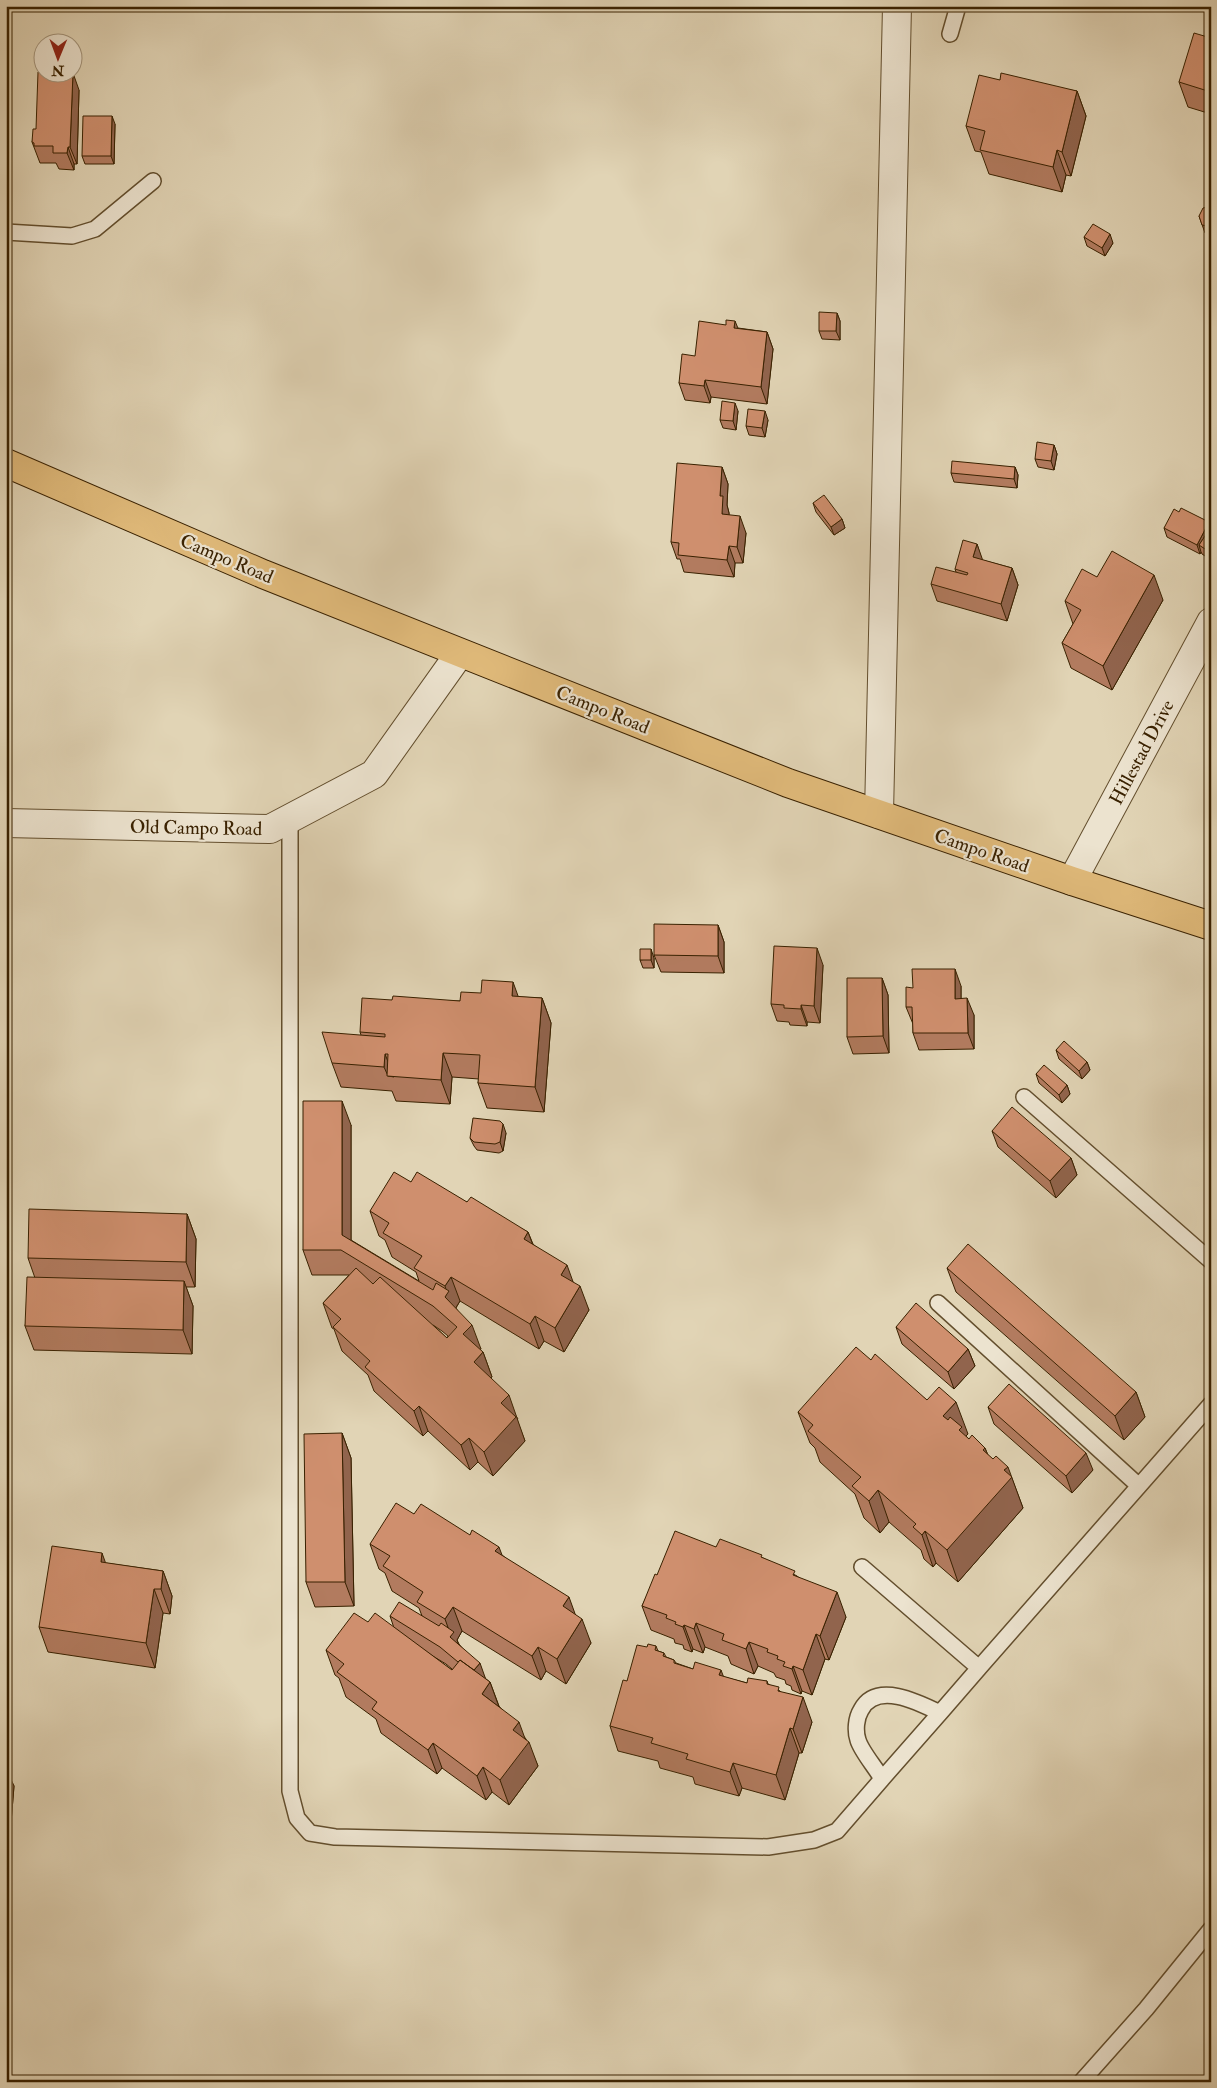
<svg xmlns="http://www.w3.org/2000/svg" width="1217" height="2088" font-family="'IM FELL Double Pica',serif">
  <rect width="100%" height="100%" fill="#e1d4b5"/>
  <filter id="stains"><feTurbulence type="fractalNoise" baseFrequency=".004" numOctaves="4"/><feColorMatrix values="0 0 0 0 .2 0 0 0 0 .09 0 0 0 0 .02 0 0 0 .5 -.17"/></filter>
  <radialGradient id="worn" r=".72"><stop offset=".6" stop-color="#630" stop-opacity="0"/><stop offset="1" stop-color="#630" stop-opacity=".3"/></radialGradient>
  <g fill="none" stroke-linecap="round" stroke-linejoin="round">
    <defs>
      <path id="lane" d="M950 34 958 6
        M6 232 72 236 95 229 153 181
        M290 818V1791L297 1818 310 1833 335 1837 768 1847 814 1840 837 1831 882 1779
        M1024 1097 1211 1261
        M938 1303 1139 1486 1211 1404
        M862 1567 979 1668 1139 1486
        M940 1713 882 1779C876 1768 861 1751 858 1740 855 1731 856 1718 861 1710 876 1681 918 1702 940 1713L979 1668
        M1081 2082 1146 2009 1211 1929"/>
      <path id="street" d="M879 814 897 6
        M6 823 270 829 374 774 460 653
        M1072 881 1211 622"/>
      <path id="highway" d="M6 463 263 574 788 783 1072 881 1211 926"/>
    </defs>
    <use href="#lane" stroke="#634e2d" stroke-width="18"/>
    <use href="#street" stroke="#634e2d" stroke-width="30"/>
    <use href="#highway" stroke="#392100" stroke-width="30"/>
    <use href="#lane" stroke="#ece3cf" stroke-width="15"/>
    <use href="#street" stroke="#ece3cf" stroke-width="28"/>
    <use href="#highway" stroke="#e0ba7a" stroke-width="28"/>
  </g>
  <path fill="#b27b5f" stroke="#392100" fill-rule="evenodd" d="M1211 38V114L1188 107 1179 82Z
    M1000 80 1077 91 1086 116 1071 176 1066 175 1062 192 989 174 981 152 975 151 966 126Z
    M79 90 77 164H74V170L59 169 56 163H40L32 142 36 129Z
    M115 124 114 164H85L82 156Z
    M1211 208V235L1205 233 1199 216Z
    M1084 237 1113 243 1105 256 1087 246Z
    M837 313 840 321V340L822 339 819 331Z
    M738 328 767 332 773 349 767 404 711 397 710 403 685 400 679 383 695 356Z
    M738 411 736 430 723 428 720 420Z
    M768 420 765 437 749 435 746 426Z
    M1054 445 1057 454 1054 470 1038 467 1035 459Z
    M722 467 728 484 727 505 729 513V515L746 533 743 563H735L734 577 684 572 680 559H677L671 542Z
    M1015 467 1018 475 1017 488 954 482 951 473Z
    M813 503 842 519 845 528 834 535 816 512Z
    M1179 512 1209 522 1211 527V560L1202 554 1201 552 1200 554 1167 537 1164 528Z
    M977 544 982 560 1012 568 1018 585 1007 621 937 601 931 584 956 572 955 569Z
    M1097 577 1163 600 1112 690 1071 668 1062 643 1073 624 1065 601Z
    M718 925 724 942V973L661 972 654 955Z
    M654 958V968H643L640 960Z
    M823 965 820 1023 807 1022V1026L790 1025 789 1022 777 1021 771 1004Z
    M882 978 888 995 889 1053 853 1054 847 1037Z
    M961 986V998L974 1015V1049L919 1050 913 1033V1024L906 1007Z
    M518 997 542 998 551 1023 544 1112 487 1108 478 1083 479 1079 452 1077 450 1104 396 1101 392 1091 341 1087 332 1063 361 1035 360 1032 392 1000 460 1001Z
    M1056 1050 1087 1062 1090 1070 1082 1079 1059 1059Z
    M1036 1074 1067 1085 1070 1094 1062 1103 1039 1083Z
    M351 1125V1240L419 1281 416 1272 392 1257 385 1240 379 1236 370 1211 411 1182 467 1202 528 1232 533 1244 573 1282 589 1310 564 1352 544 1341 539 1349 460 1301 456 1308 481 1349 480 1350 483 1352 492 1377 491 1378 518 1419 517 1420 525 1441 493 1476 478 1462 470 1470 428 1431 423 1436 374 1391 368 1375 342 1351 334 1329 332 1328 323 1303 349 1275H312L303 1250ZM433 1325 442 1331 448 1336 447 1338Z
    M992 1131 1071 1158 1077 1175 1056 1198 998 1147Z
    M506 1133 503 1151 499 1153 477 1150 474 1146 470 1138Z
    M187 1214 196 1239 195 1287H186L193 1306 192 1354 34 1350 25 1326 35 1278 28 1258Z
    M947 1268 1136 1392 1145 1417 1124 1440 956 1292Z
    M896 1327 968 1349 975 1366 954 1389 902 1344Z
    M871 1360 927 1400 968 1434 966 1436 969 1439 985 1448 988 1455 1011 1476 1023 1508 958 1582 936 1563 933 1567 924 1559 921 1550 889 1522 880 1533 864 1518 855 1494 820 1462 815 1448 810 1443 798 1412Z
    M988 1407 1093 1470 1072 1493 994 1424Z
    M342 1433 351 1458 354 1606 315 1607 306 1582Z
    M414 1514 502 1555 575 1614 591 1643 566 1684 546 1671 541 1680 462 1631 457 1640 459 1644 486 1679 490 1682 499 1706 526 1739 538 1766 509 1805 492 1792 486 1800 442 1768 437 1774 381 1733 376 1719 346 1697 339 1678 335 1675 326 1650 368 1622 394 1628 390 1616H422L419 1608 392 1591 385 1573 379 1569 370 1544ZM426 1652 446 1664 452 1669V1670Z
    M716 1547 763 1558 797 1576 846 1617 829 1660 825 1659 812 1695 802 1691 801 1694 792 1690 791 1686 786 1684 785 1680 776 1677 774 1673 758 1666 754 1674 731 1664 728 1656 705 1647 703 1653 693 1649 692 1652 684 1649 683 1645 675 1643 674 1639 651 1630 642 1606 657 1575Z
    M105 1563 163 1571 172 1596 170 1614 163 1613 155 1668 48 1652 39 1627Z
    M656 1646 658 1651 664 1653 666 1657 674 1660 676 1663 693 1669 747 1683 767 1681 768 1684 780 1691 812 1722 802 1753H799L785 1800 742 1788 739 1796 695 1784 693 1777 660 1768 658 1761 618 1751 610 1726 627 1681 647 1647Z
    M6 1777 10 1778 14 1786 10 1835H6Z"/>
  <path fill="#91644d" stroke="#392100" d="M73 73 79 90 77 164 70 147Z
    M1077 91 1086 116 1071 176 1062 152Z
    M112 116 115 124 114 164 111 156Z
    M68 147 74 164V170L67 153Z
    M1057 150 1066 175 1062 192 1053 167Z
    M1110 234 1113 243 1105 256 1102 248Z
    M837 313 840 321V340L836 331Z
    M735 321 742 338 734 328Z
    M767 332 773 349 767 404 761 387Z
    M705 380 711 397 710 403 704 386Z
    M735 403 738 411 736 430 733 421Z
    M765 411 768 420 765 437 762 428Z
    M1054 445 1057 454 1054 470 1051 461Z
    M722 467 728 484 727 505 729 513 728 531 722 514 720 496Z
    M1015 467 1018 475 1017 488 1014 479Z
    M740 516 746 533 743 563 737 547Z
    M842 519 845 528 834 535 831 527Z
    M1209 522 1211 528 1199 545 1201 552 1200 554 1197 545Z
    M977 544 983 561 973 557Z
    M729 546 735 563 734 577 727 560Z
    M1012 568 1018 585 1007 621 1001 604Z
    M1154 575 1163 600 1112 690 1103 666Z
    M718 925 724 942V973L718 956Z
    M817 948 823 965 820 1023 814 1006Z
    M651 949 654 958V968L651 960Z
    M955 969 961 986V1015L955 999Z
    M882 978 888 995 889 1053 883 1036Z
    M513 982 522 1007 512 996Z
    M542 998 551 1023 544 1112 535 1087Z
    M967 998 974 1015V1049L968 1033Z
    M801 1005 807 1022V1026L801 1009Z
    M443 1053 452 1077 450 1104 441 1080Z
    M385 1054 394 1077 388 1076 384 1067Z
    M1087 1062 1090 1070 1082 1079 1079 1071Z
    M1067 1085 1070 1094 1062 1103 1059 1095Z
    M342 1101 351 1125V1256L342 1235Z
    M503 1124 506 1133 503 1151 500 1142Z
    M1071 1158 1077 1175 1056 1198 1050 1181Z
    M187 1214 196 1239 195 1287 186 1262Z
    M528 1232 537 1256 524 1239Z
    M567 1265 576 1290 561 1275Z
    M451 1277 460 1301 455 1309 445 1297 447 1293 445 1286Z
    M184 1281 193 1306 192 1354 183 1330Z
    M580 1286 589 1310 564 1352 555 1328Z
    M535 1316 544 1341 539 1349 530 1324Z
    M472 1325 481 1349 472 1359 463 1334Z
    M968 1349 975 1366 954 1389 948 1372Z
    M483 1352 492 1377 482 1386 474 1362Z
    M1136 1392 1145 1417 1124 1440 1115 1416Z
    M509 1395 525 1441 493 1476 484 1452 501 1403Z
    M956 1402 968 1434 965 1437 943 1416Z
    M419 1406 428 1431 423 1436 414 1411Z
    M342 1433 351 1458 354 1606 345 1582Z
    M469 1438 478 1462 470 1470 461 1445Z
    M985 1448 997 1479 983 1450Z
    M1086 1453 1093 1470 1072 1493 1066 1476Z
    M1008 1467 1023 1508 958 1582 947 1550 1004 1470Z
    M878 1490 889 1522 880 1533 869 1501Z
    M925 1531 936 1563 933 1567 922 1535Z
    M499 1547 508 1571 495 1551Z
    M102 1553 111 1578 101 1562Z
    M163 1571 172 1596 170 1614 161 1589Z
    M154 1589 163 1613 155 1668 146 1643Z
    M837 1592 846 1617 829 1660 820 1636Z
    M569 1597 578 1622 563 1606Z
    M453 1607 462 1631 457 1640 460 1649 450 1637 451 1636 445 1619Z
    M582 1619 591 1643 566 1684 557 1659Z
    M696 1623 705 1647 703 1653 694 1629Z
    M684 1625 693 1649 692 1652 683 1627Z
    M816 1634 825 1659 812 1695 803 1670Z
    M749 1642 758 1666 754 1674 746 1649Z
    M538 1647 546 1671 541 1680 532 1656Z
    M480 1663 486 1680 471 1674Z
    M793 1666 802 1691 801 1694 792 1669Z
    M721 1670 730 1694 719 1675Z
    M490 1682 499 1707 482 1694Z
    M803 1697 812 1722 802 1753 793 1729Z
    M519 1722 527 1744 529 1742 538 1766 509 1805 500 1780 513 1730Z
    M790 1728 799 1753 785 1800 776 1775Z
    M433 1743 442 1768 437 1774 428 1750Z
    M733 1763 742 1788 739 1796 730 1772Z
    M483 1767 492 1792 486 1800 477 1776Z
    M10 1778 14 1786 10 1835 7 1827Z"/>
  <path fill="#cf8f6e" stroke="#392100" d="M1194 33 1211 38V92L1179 82Z
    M38 72 73 73 70 147H68L67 153H53V146H34V143L32 142 33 129H36Z
    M1001 73 1077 91 1062 152 1057 150 1053 167 980 150 985 131 966 126 979 75 1000 80Z
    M83 116H112L111 156H82Z
    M1207 207 1211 208V227L1202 225 1199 216 1203 208Z
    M1093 224 1110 234 1102 248 1084 237Z
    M819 312 837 313 836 331H819Z
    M726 320 735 321 734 328 767 332 761 387 705 380 704 386 679 383 682 354 695 356 699 321 726 325Z
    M722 401 735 403 733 421 720 420Z
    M748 409 765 411 762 428 746 426Z
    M1037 442 1054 445 1051 461 1035 459Z
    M952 461 1015 467 1014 479 951 473Z
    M677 463 722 467 720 496H723L722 514 740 516 737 547 729 546 727 560 678 555 679 543 671 542Z
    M824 495 842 519 831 527 813 503Z
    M1181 508 1209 522 1197 545 1164 528 1174 509 1179 512Z
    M1211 527V553L1199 545Z
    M963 540 977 544 973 557 1012 568 1001 604 931 584 936 567 967 575 968 573 955 569Z
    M1112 551 1154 575 1103 666 1062 643 1081 610 1065 601 1082 569 1097 577Z
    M654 924 718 925V956L654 955Z
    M774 946 817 948 814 1006 801 1005V1009L784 1008V1005L771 1004Z
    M640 949H651V960H640Z
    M912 969H955V999L967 998 968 1033H913L912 1007H906V987L913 988Z
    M847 978H882L883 1036 847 1037Z
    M482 980 513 982 512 996 542 998 535 1087 478 1083 480 1055 443 1053 441 1080 387 1076 388 1054H385L384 1067 332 1063 322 1032 385 1037V1034L360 1032 362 998 392 1000 393 996 460 1001 461 992 481 993Z
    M1064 1041 1087 1062 1079 1071 1056 1050Z
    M1044 1065 1067 1085 1059 1095 1036 1074Z
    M303 1101H342V1235L433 1290 436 1283 449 1291 445 1297 472 1325 463 1334 483 1352 474 1362 509 1395 501 1403 516 1417 484 1452 469 1438 461 1445 419 1406 414 1411 365 1367 370 1361 333 1327 341 1319 323 1303 356 1268 373 1284 380 1277 447 1338 457 1327 433 1306 341 1250H303Z
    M1012 1107 1071 1158 1050 1181 992 1131Z
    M473 1118 500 1121 503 1124 500 1142 495 1144 474 1142 470 1138Z
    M394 1172 411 1182 417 1172 467 1202 471 1197 528 1232 524 1239 567 1265 561 1275 580 1286 555 1328 535 1316 530 1324 451 1277 445 1286 414 1268 422 1256 383 1233 389 1223 370 1211Z
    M29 1209 187 1214 186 1262 28 1258Z
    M968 1244 1136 1392 1115 1416 947 1268Z
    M27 1277 184 1281 183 1330 25 1326Z
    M916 1303 968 1349 948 1372 896 1327Z
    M856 1347 871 1360 875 1354 927 1400 939 1387 956 1402 943 1416 948 1420 950 1417 962 1427 959 1430 969 1439 972 1435 985 1448 983 1450 993 1459 996 1456 1008 1467 1004 1470 1012 1477 947 1550 925 1531 922 1535 913 1527 916 1524 878 1490 869 1501 852 1486 861 1477 808 1431 813 1425 798 1412Z
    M1009 1384 1086 1453 1066 1476 988 1407Z
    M342 1433 345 1582H306L304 1434Z
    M396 1503 414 1514 421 1504 470 1535 472 1530 499 1547 495 1551 569 1597 563 1606 582 1619 557 1659 538 1647 532 1656 453 1607 445 1619 417 1602 423 1592 383 1566 390 1556 370 1544Z
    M675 1531 716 1547 720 1539 762 1555 761 1557 795 1571 793 1575 837 1592 820 1636 816 1634 803 1670 793 1666 792 1669 783 1666 785 1662 777 1659 778 1656 767 1652 768 1649 749 1642 746 1649 722 1640 724 1634 696 1623 694 1629 684 1625 683 1627 675 1624 676 1622 666 1618 667 1615 642 1606 655 1574 657 1575Z
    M52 1546 102 1553 101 1562 163 1571 161 1589H154L146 1643 39 1627Z
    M399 1602 439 1626 441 1623 454 1632 450 1637 480 1663 474 1670 460 1660 458 1662 440 1647 390 1616Z
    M354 1613 368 1622 375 1613 452 1670 460 1660 490 1682 482 1694 519 1722 513 1730 529 1742 500 1780 483 1767 477 1776 433 1743 428 1750 372 1709 377 1702 337 1672 344 1664 326 1650Z
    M648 1644 656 1646 655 1650 664 1653 663 1656 674 1660V1663L693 1669 695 1662 721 1670 719 1675 747 1683 748 1678 767 1681V1684L779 1687 778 1691 803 1697 793 1729 790 1728 776 1775 733 1763 730 1772 686 1759 688 1754 651 1743 653 1738 610 1726 623 1680 627 1681 637 1645 647 1647Z
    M6 1777 10 1778 7 1827H6Z"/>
  <g text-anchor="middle" stroke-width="4.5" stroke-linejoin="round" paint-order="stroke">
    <g font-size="19" fill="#392100" stroke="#ece3cf">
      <text transform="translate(227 558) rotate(23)" y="7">Campo Road</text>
      <text transform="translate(603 709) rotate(22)" y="7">Campo Road</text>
      <text transform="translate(1141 752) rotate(-62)" y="7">Hillestad Drive</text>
      <text transform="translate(196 827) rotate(1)" y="7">Old Campo Road</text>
      <text transform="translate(982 850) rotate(19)" y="7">Campo Road</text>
    </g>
  </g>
  <rect width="1217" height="2088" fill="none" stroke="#e1d4b5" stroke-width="25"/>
  <rect x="8" y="8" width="1202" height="2073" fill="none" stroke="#392100" stroke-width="2.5"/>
  <rect x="12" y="12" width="1192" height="2063" fill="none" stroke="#392100"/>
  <g transform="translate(58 58) rotate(181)"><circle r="24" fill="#ece3cf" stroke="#a4957c"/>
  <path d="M0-4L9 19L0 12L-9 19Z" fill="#8f2418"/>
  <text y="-8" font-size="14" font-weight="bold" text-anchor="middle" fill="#392100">N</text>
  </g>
  <rect width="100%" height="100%" filter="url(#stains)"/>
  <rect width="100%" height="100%" fill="url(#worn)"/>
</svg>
